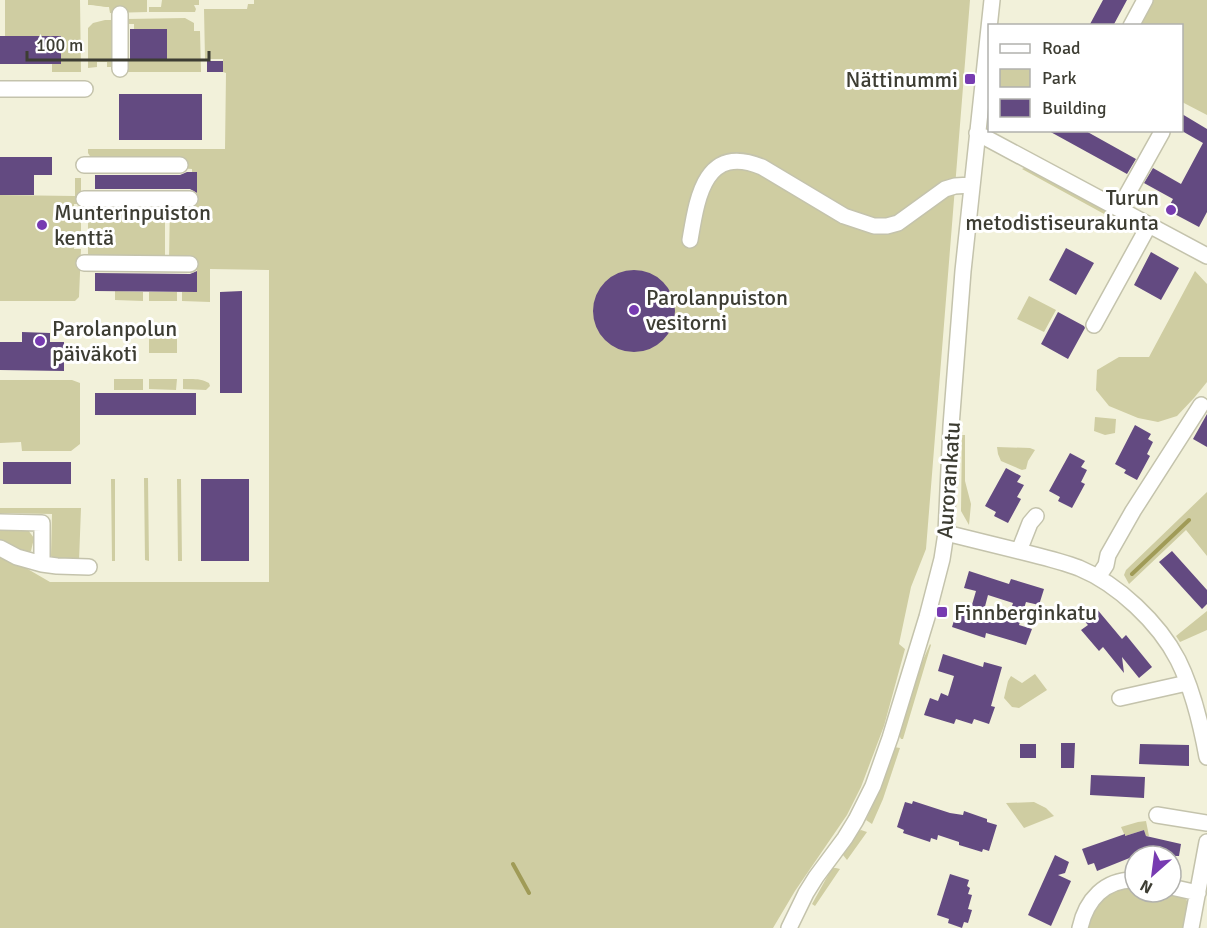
<svg xmlns="http://www.w3.org/2000/svg" width="1207" height="928" font-family="Signika,sans-serif">
  <rect width="100%" height="100%" fill="#f2f1da"/>
  <path fill="#cfcda2" d="M5 0H80L81 72H52V64L61 36H5Z
    M88 0H147V12L110 13 109 7C101 7 96 5 88 5Z
    M162 0H199V5H194L196 9 195 12H149V7H161Z
    M254 0H970L926 549 911 587 899 644 905 649 884 726 861 787 847 815 795 891 773 928H0V553L50 582H269V270L210 269V302L182 301V292L197 291V270L183 269 169 262 170 201 182 194H197V172H192V169L93 161 88 153V149H225L226 73 223 72V59H205L204 9H247L248 4H254Z
    M1147 0H1207V115L1182 102V26H1134Z
    M185 18 194 23V31H200L201 72H122V60L167 59V29H134V24H127V19Z
    M105 20H113L119 67H107V62H97V67L88 68V28L93 23Z
    M1026 167 1137 228V232L1022 169Z
    M75 178H81V204H74V207L81 208V244H74V249H81L79 297 75 301H0V195L75 196Z
    M113 202H165V262L88 257V220H110V209L113 207Z
    M1195 271 1207 284V382L1194 398 1177 416 1158 422 1138 418 1109 406 1096 390 1097 370 1119 357H1149Z
    M115 291 143 292V301L115 300Z
    M149 292H177V301H149Z
    M1029 296 1056 310 1044 332 1017 319Z
    M149 328H177V353H149Z
    M114 379H143V390H114Z
    M149 379H177L176 390 149 389Z
    M183 379C192 379 201 378 209 383L210 386 206 390 183 389Z
    M0 380H72L80 383V444L71 451H22L21 442 0 443Z
    M1095 417 1116 419 1115 433 1105 435 1094 431Z
    M962 435H965V481L971 504 969 525 961 511Z
    M997 447 1030 448 1035 450 1028 461 1026 469 1022 470 1001 461 998 454Z
    M144 478H148L149 561 145 560Z
    M111 479H115V561H112Z
    M177 479H181L182 561H178Z
    M1207 492V556L1186 530 1129 584 1124 575 1126 570Z
    M0 508H81L79 561H56L51 556 52 514 0 513Z
    M0 527 28 530 34 538 31 551 25 554 0 542Z
    M1207 611V630L1180 642 1176 636Z
    M930 644 931 645 903 739H901L898 733 917 674Z
    M1035 674 1047 690 1019 708 1012 707 1004 698 1008 681 1011 676 1022 683Z
    M894 747 900 748 883 799 872 824 866 820 883 782Z
    M1034 802 1046 808 1054 816 1024 828 1006 803Z
    M1146 821 1149 836H1146L1144 830 1125 836 1121 827 1138 822Z
    M861 830 867 832 847 860 843 855 844 853 859 831Z
    M832 868H836L840 869 815 906 812 904Z
    M1135 884V892C1152 892 1178 887 1188 902L1185 928H1084L1104 894Z"/>
  <g fill="none" stroke-linecap="round" stroke-linejoin="round">
    <path stroke="#a09b57" stroke-width="4" d="M1132 574 1189 520
      M513 864 529 893"/>
  </g>
  <path fill="#634a81" fill-rule="evenodd" d="M1103 0H1127L1113 26H1089Z
    M130 29H167V60H130Z
    M0 36H61V64H0Z
    M207 61H223V72H207Z
    M119 94H202V140H119Z
    M1182 114 1207 129V212L1199 227 1167 210 1173 199 1144 183 1153 168 1181 184 1203 143 1182 131Z
    M1047 130H1084L1136 159 1127 174Z
    M0 157H52V175H34V195H0Z
    M187 172H197V193L190 189H95V175H180Z
    M1066 248 1094 263 1076 295 1049 280Z
    M1151 252 1179 268 1161 300 1134 285Z
    M593 311a41 41 0 1 1 82 0a41 41 0 1 1-82 0Z
    M197 271V292L95 291V273L190 274Z
    M242 291V393H220V292Z
    M1058 312 1084 326 1085 328 1068 359 1041 344Z
    M22 332 50 333V342H64V371L0 370V342H22Z
    M95 393H196V415H95Z
    M1207 414V447L1193 439Z
    M1135 425 1151 434 1148 439 1153 442 1147 454 1150 456 1137 480 1124 473 1126 470 1115 464Z
    M1070 453 1085 461 1081 467 1087 470 1081 482 1085 484 1072 508 1058 501 1060 497 1049 491Z
    M3 462H71V484H3Z
    M1006 468 1021 476 1017 482 1024 485 1017 497 1021 499 1008 523 994 516 996 512 985 506Z
    M201 479H249V561H201Z
    M1172 551 1207 590V604L1202 609 1159 562Z
    M969 571 1009 584 1011 579 1044 589 1039 605 1026 602 1019 625 1032 629 1026 645 986 633 985 638 952 627 957 611 969 615 976 591 964 588ZM988 595 1013 603 1007 621 983 614Z
    M1089 607 1092 611 1096 608 1122 639 1126 635 1152 667 1139 678 1122 657 1124 673 1103 647 1099 651 1081 630 1088 625 1079 615Z
    M943 654 983 667 984 662 1002 667 991 706 995 707 989 724 974 719 972 724 956 719 954 724 924 715 930 698 938 701 941 693 948 696 954 676 938 671Z
    M1061 743H1075L1074 768H1061Z
    M1020 744H1036V758H1020Z
    M1140 744 1189 745V766L1139 764Z
    M1091 775 1145 777 1144 798 1090 795Z
    M913 801 950 813 963 815 964 811 987 819V822L997 825 989 851 983 849 982 852 959 845V842L938 835 937 840 931 838 930 842 903 833 904 830 897 827 905 802 912 804Z
    M1144 830 1146 836 1181 844 1179 856H1156L1142 853 1097 871 1094 863 1088 865 1082 849 1125 834V836Z
    M1055 855 1069 862 1065 873 1058 875 1071 881 1051 926 1028 915Z
    M950 874 969 880 967 886 970 888 968 894 972 895 968 909 972 910 968 923 964 922 962 928 948 923 949 919 937 915Z"/>
  <g fill="none" stroke-linecap="round" stroke-linejoin="round">
    <defs>
      <path id="minor" d="M120 14V69
        M1131 26 1145 0
        M0 89H85
        M977 133 1207 256
        M84 165H180
        M84 199H190
        M1119 209 1162 132
        M690 240C697 199 704 143 762 167L844 216 874 226H887L898 223 945 189 955 186 971 185
        M84 263 190 264
        M1094 325 1149 225
        M0 522 42 523V564L17 557 0 548
        M946 533C974 540 1003 547 1031 554 1047 558 1063 562 1079 568 1118 584 1159 623 1178 660 1193 690 1201 724 1207 757
        M1019 551 1030 523 1036 516
        M42 564 57 566 89 567
        M1098 577 1106 565 1108 555 1133 511 1201 405
        M1120 698 1187 683
        M1157 815 1207 823
        M1171 887 1198 893
        M789 928 806 893 816 877 845 838 856 820 873 786 890 738 927 617 942 559 946 533 951 426 963 271 992 0
        M1080 928C1086 900 1105 879 1135 880
        M1191 928 1207 842"/>
    </defs>
    <use href="#minor" stroke="#c4c3ac" stroke-width="18"/>
    <use href="#minor" stroke="#fff" stroke-width="15"/>
  </g>
  <g fill="#773bb1" stroke="#fff" stroke-width="2">
    <rect x="964" y="73" width="12" height="12" rx="3"/>
    <circle cx="1171" cy="210" r="6"/>
    <circle cx="42" cy="225" r="6"/>
    <circle cx="634" cy="310" r="6"/>
    <circle cx="40" cy="341" r="6"/>
    <rect x="936" y="606" width="12" height="12" rx="3"/>
  </g>
  <g text-anchor="middle" stroke-width="6" stroke-linejoin="round" paint-order="stroke">
    <g font-size="22" fill="#3d3d33" stroke="#fff" text-anchor="start">
      <text x="958" y="87" text-anchor="end">Nättinummi</text>
      <text x="1159" y="205" text-anchor="end">Turun<tspan x="1159" dy="25">metodistiseurakunta</tspan></text>
      <text x="54" y="220">Munterinpuiston<tspan x="54" dy="25">kenttä</tspan></text>
      <text x="646" y="305">Parolanpuiston<tspan x="646" dy="25">vesitorni</tspan></text>
      <text x="52" y="336">Parolanpolun<tspan x="52" dy="25">päiväkoti</tspan></text>
      <text x="954" y="620">Finnberginkatu</text>
    </g>
    <g font-size="22" fill="#3d3d33" stroke="#fff">
      <text transform="translate(948 480) rotate(-86)" y="8">Aurorankatu</text>
    </g>
  </g>
  <rect x="988" y="24" width="195" height="108" fill="#ffffff" stroke="#b1b1ad" stroke-width="1.5"/>
  <rect x="1000" y="44" width="30" height="9" fill="#ffffff" stroke="#b1b1ad" stroke-width="1.5"/>
  <text x="1042" y="54" font-size="18" fill="#3d3d33">Road</text>
  <rect x="1000" y="69" width="30" height="18" fill="#cfcda2" stroke="#b1b1ad" stroke-width="1.5"/>
  <text x="1042" y="84" font-size="18" fill="#3d3d33">Park</text>
  <rect x="1000" y="99" width="30" height="18" fill="#634a81" stroke="#b1b1ad" stroke-width="1.5"/>
  <text x="1042" y="114" font-size="18" fill="#3d3d33">Building</text>
  <g transform="translate(1153 874) rotate(208)"><circle r="28" fill="#ffffff" stroke="#b1b1ad" stroke-width="1.5"/>
  <path d="M0-4.5L10 22L0 15L-10 22Z" fill="#773bb1"/>
  <text y="-9" font-size="16" font-weight="bold" text-anchor="middle" fill="#3d3d33">N</text>
  </g>
  <path d="M27 51v9h182v-9" fill="none" stroke="#3d3d33" stroke-width="3"/>
  <text x="36" y="51" font-size="18" fill="#3d3d33" stroke="#ffffff" stroke-width="4.5" paint-order="stroke">100 m</text>
</svg>
